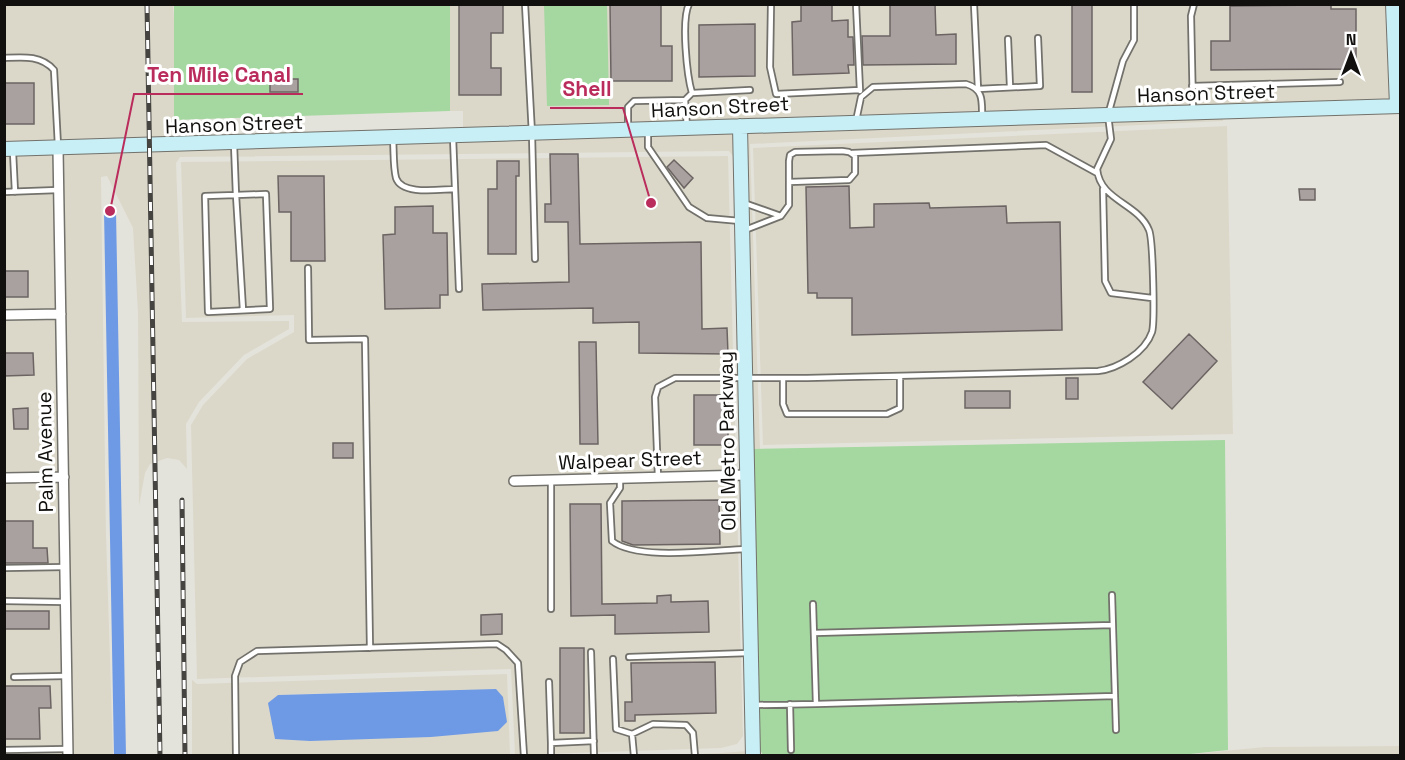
<svg xmlns="http://www.w3.org/2000/svg" width="1405" height="760" font-family="'Space Grotesk',sans-serif">
  <rect width="100%" height="100%" fill="#e4e3db"/>
  <path fill="#dbd8ca" fill-rule="evenodd" d="M4 5H173L182 139 5 143Z
    M450 5H1387L1390 100 853 115 463 130V111H450Z
    M1223 118V121L750 144 760 449H753L746 132Z
    M1227 126 1233 434 763 445 753 148Z
    M734 133 743 557 733 156 729 151 180 157 176 163 182 322 289 321V329L244 355 199 402 186 424 187 469 179 460 167 458 150 464 145 473 139 506 138 313 133 228 107 176 101 177 106 534 113 755H5L4 156Z
    M728 156 743 736 737 744 721 748 515 755 511 669 197 679 191 425 203 405 247 359 294 332V315L186 318 181 162Z
    M507 674 510 755 192 756V680L197 684ZM426 690 275 739 273 723 278 695Z
    M1400 746V756H1171L1265 747Z
    M748 751V755L654 756 721 753Z"/>
  <path fill="#a4d8a0" d="M174 5H450V111L174 120Z
    M544 5H607L609 105 547 106Z
    M1225 440 1228 750 1171 756 763 755 760 750 753 449Z"/>
  <path fill="#6e9ae5" d="M496 689 503 697 507 722 498 731 431 737 310 741 275 739 268 703 278 695Z"/>
  <g fill="none" stroke-linecap="round" stroke-linejoin="round">
    <path stroke="#6e9ae5" stroke-width="12" d="M110 211 120 756"/>
  </g>
  <path fill="#a9a1a0" stroke="#6b6463" stroke-width="1.5" d="M459 4H503V33H491V68H501V95H459Z
    M610 4H661V46H672V81H611Z
    M801 4H832V21L848 20V37H853L854 65H848L849 73 793 75 792 22 801 21Z
    M890 4H935L936 35 956 34V64L863 65 862 36H890Z
    M1072 4H1092V92H1072Z
    M1331 5V9H1356V69L1211 70V41H1230V6Z
    M755 24V76L699 77V25Z
    M270 79H298V92H270Z
    M4 83H34V124H4Z
    M550 154H578L580 244 701 242 702 329 727 328 728 354 639 353V322L593 323V308L483 310 482 284 569 282 568 222H545V204H551Z
    M674 160 693 178 684 188 667 167Z
    M497 161H519V176H516V254H488V189H497Z
    M278 176H324L325 261H291V212H279Z
    M849 186 850 228 874 227V204L929 203 930 208 1006 206 1007 223 1060 222 1062 330 852 335V298H817V293H808L806 187Z
    M1299 189H1315V200H1300Z
    M433 206V233H447L448 295H440V308L385 309 383 235 395 234V207Z
    M4 271H28V297H4Z
    M1189 334 1217 361 1172 409 1143 382Z
    M579 342H596L598 444H580Z
    M4 353H33L34 375 4 376Z
    M1066 378H1078V399H1066Z
    M965 391H1010V408H965Z
    M694 395H728V445H694Z
    M28 408V429H14L13 409Z
    M333 443H353V458H333Z
    M719 500 720 544 633 545 622 541V501Z
    M570 504H601L602 604 657 603V596L671 595V602L708 601 709 632 615 634V615L571 616Z
    M4 521H33V548H47L48 563H4Z
    M4 611H49V629H4Z
    M502 614V634L481 635V615Z
    M560 648H584V733H560Z
    M715 662 716 713 635 715V721H625V702H632L631 663Z
    M4 686H50L51 708H39L40 739H4Z"/>
  <g fill="none" stroke-linecap="round" stroke-linejoin="round">
    <defs>
      <path id="lane" d="M525 4 532 134 535 259
        M689 4C681 20 687 76 692 93
        M771 4 770 67 776 94 860 90
        M856 4 860 91
        M974 4 978 89 1040 86 1038 38
        M1008 39 1010 87
        M4 58C23 57 41 55 54 70L58 146
        M1192 86 1340 82
        M685 100 687 127
        M1193 110 1191 16 1194 4
        M856 121 861 97 873 87 966 84C984 89 982 102 982 118
        M628 128V107L634 101 685 100 692 93 750 90
        M648 132V147L689 207 707 218 740 221
        M453 137 459 289
        M393 139C394 151 393 166 396 178 402 196 441 189 455 189
        M234 144 236 195 205 196 208 312 270 309 266 194 236 195 243 310
        M13 152 15 192
        M852 153 1046 145 1097 173
        M1103 189 1105 281 1111 293 1152 298
        M4 192 58 190
        M744 203 781 216 745 230
        M781 216 789 205V161L790 155 795 152 842 151 849 152 855 156V173L849 180 789 182
        M308 268 309 340 365 339 370 648
        M783 378V404L787 414H887L900 408V376
        M658 477 655 397 658 387 675 378H807L1098 371C1117 369 1145 353 1152 332 1155 322 1153 239 1149 230 1138 203 1100 201 1097 169L1111 139 1108 115 1123 61 1134 40V4
        M620 479V488L610 503 612 541C637 561 713 550 746 549
        M551 480V609
        M4 568 65 567
        M1112 595 1116 730
        M4 601 65 602
        M814 633 1113 625
        M591 652 594 756
        M629 657 749 653
        M613 659 616 729 632 734 634 756
        M14 677 66 676
        M549 682 551 743
        M790 704 791 750
        M816 704 1115 696
        M755 705 816 704 813 604
        M632 734 653 724 686 725 693 733 695 756
        M4 750 68 749
        M236 756 235 676 240 662 257 651 497 644 506 650 518 663 524 756
        M551 756V743L594 741"/>
      <path id="street" d="M58 149 68 756
        M4 315 61 314
        M4 478 64 477
        M514 481 747 475"/>
      <path id="secondary" d="M1393 4 1397 106
        M740 126 753 756
        M4 149 1400 106"/>
    </defs>
    <use href="#lane" stroke="#72716b" stroke-width="8"/>
    <use href="#street" stroke="#72716b" stroke-width="12"/>
    <use href="#secondary" stroke="#72716b" stroke-width="16"/>
    <use href="#lane" stroke="#fff" stroke-width="4.5"/>
    <use href="#street" stroke="#fff" stroke-width="9"/>
    <use href="#secondary" stroke="#c8eff5" stroke-width="14"/>
    <defs>
      <path id="rail" d="M147 4 160 756
        M182 500 185 756"/>
    </defs>
    <use href="#rail" stroke="#454440" stroke-width="5"/>
    <use href="#rail" stroke="#fff" stroke-width="3" stroke-dasharray="9" stroke-linecap="butt"/>
  </g>
  <g text-anchor="middle" stroke-width="6" stroke-linejoin="round" paint-order="stroke">
    <g font-size="20" fill="#11100e" stroke="#fff">
      <text transform="translate(1206 93) rotate(-2)" y="7">Hanson Street</text>
      <text transform="translate(720 107) rotate(-3)" y="7">Hanson Street</text>
      <text transform="translate(234 124) rotate(-2)" y="7">Hanson Street</text>
      <text transform="translate(727 441) rotate(-91)" y="7">Old Metro Parkway</text>
      <text transform="translate(45 452) rotate(-91)" y="7">Palm Avenue</text>
      <text transform="translate(630 460) rotate(-2)" y="7">Walpear Street</text>
    </g>
  </g>
  <path fill="none" stroke="#ba2c5b" stroke-width="2" d="M110 211L134 94H303M651 203L623 108H550"/>
  <g fill="#ba2c5b" stroke="#fff" stroke-width="2">
    <circle cx="110" cy="211" r="6"/>
    <circle cx="651" cy="203" r="6"/>
  </g>
  <g font-size="21" text-anchor="middle" font-weight="bold" fill="#ba2c5b" stroke="#fff" stroke-width="6" stroke-linejoin="round" paint-order="stroke">
    <text x="219" y="82">Ten Mile Canal</text>
    <text x="587" y="96">Shell</text>
  </g>
  <rect width="1405" height="760" fill="none" stroke="#11100e" stroke-width="12"/>
  <g transform="translate(1351 54)" stroke="#ffffff" stroke-width="4.5" paint-order="stroke">
  <path d="M0-4.5L10 22L0 15L-10 22Z" fill="#11100e"/>
  <text y="-9" font-size="16" font-weight="bold" text-anchor="middle" fill="#11100e">N</text>
  </g>
</svg>
